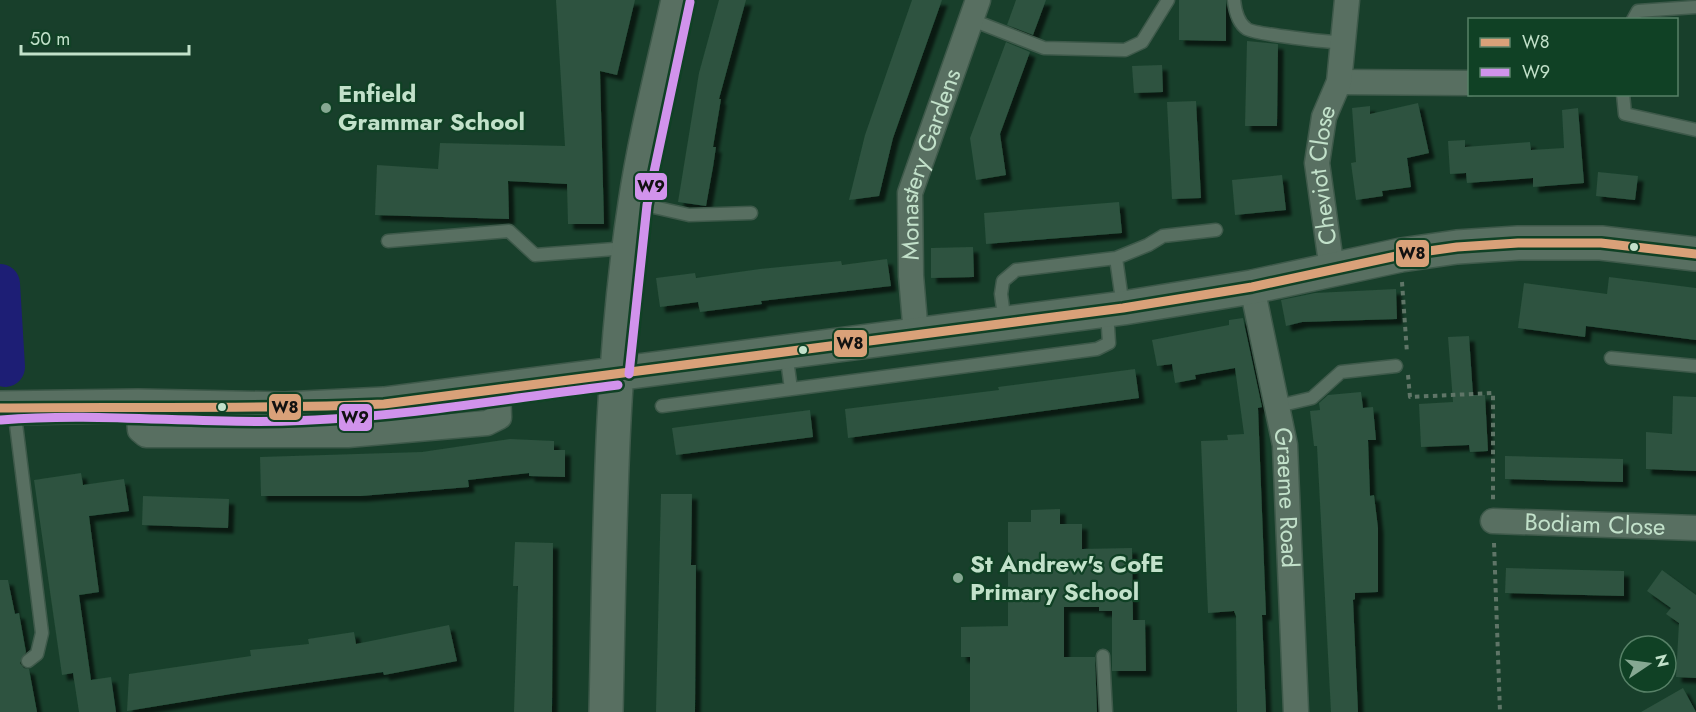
<svg xmlns="http://www.w3.org/2000/svg" width="1696" height="712" font-family="Jost,sans-serif">
  <defs>
    <filter id="shadow"><feDropShadow dx="5.5" dy="5.5" stdDeviation="1.5" flood-color="#0009"/></filter>
  </defs>
  <rect width="100%" height="100%" fill="#183f2b"/>
  <g fill="none" stroke-linecap="round" stroke-linejoin="round">
    <path stroke="#1d1e75" stroke-width="40" d="M0 284 5 367"/>
  </g>
  <path fill="#2d533f" filter="url(#shadow)" d="M556 0H635L617 75 600 71 604 224H568L567 184 508 181 509 219 375 215 377 165 438 169 440 143 565 146Z
    M719 0H746L719 99H721L713 147H716L713 167 706 206 678 202 699 73Z
    M912 0H942L893 138 879 196 849 200 865 135Z
    M1016 0H1046L1033 35 1007 25Z
    M1179 0H1226V41L1179 40Z
    M1247 41 1278 44 1277 126H1245Z
    M1006 42 1030 52 1000 134 1006 175 976 180 970 138Z
    M1162 65 1163 92 1134 93 1132 66Z
    M1196 101 1201 198 1172 199 1167 102Z
    M1418 103 1429 153 1407 158 1411 187 1382 191 1383 196 1356 200 1351 163 1356 162 1352 108 1370 106V114Z
    M1578 108 1584 183 1533 187V178L1467 183 1466 173 1450 174 1448 141 1465 140V147L1530 142 1531 150 1564 148 1562 110Z
    M1598 172 1638 176 1635 200 1596 196Z
    M1282 175 1286 210 1235 215 1232 180Z
    M1119 202 1122 233 986 244 984 213Z
    M973 247 974 277 931 278V248Z
    M887 259 891 286 761 301 762 304 700 312 698 302 660 307 656 278 695 273 696 278 760 269 841 261 842 265Z
    M1609 277 1696 288V340L1586 326 1585 337 1518 328 1524 283 1607 294Z
    M1396 289 1397 319 1302 322 1286 326 1281 300 1315 293Z
    M1243 318 1262 407 1258 408 1266 615H1262L1266 712H1237L1236 616 1234 611 1208 613 1201 441 1228 440 1227 435 1244 434 1235 368 1195 375 1196 379 1175 383 1172 364 1157 366 1152 340 1229 325V320Z
    M1469 336 1473 395H1485L1488 451 1470 452 1469 445 1421 447 1419 404 1453 402 1448 337Z
    M1135 369 1139 398 848 438 845 409 999 390 998 387Z
    M1361 392 1363 408 1373 407 1376 440H1368L1370 496 1374 495 1378 528V592L1355 593V599L1353 600 1358 712H1331L1317 446H1314L1310 411 1320 410 1319 403 1328 395Z
    M1673 396 1696 397V471L1646 469V432L1672 434Z
    M810 410 813 437 676 455 672 428Z
    M510 439 554 441V450H565V477L529 476V473L468 480 469 487 361 496H261L260 457 422 452Z
    M1505 456 1623 459V482L1505 479Z
    M81 473 83 485 124 479 129 511 89 516 99 592 79 595 91 680 111 677 116 712H79L73 673 62 675 34 480Z
    M661 494H692L691 565H696L695 712H656Z
    M143 496 229 499 228 528 142 525Z
    M1060 509V524H1082V549L1132 548 1133 620H1145L1146 671H1112V611H1099V607H1064V657H1095L1097 712H970V657H961V627L1008 626V522H1031V510Z
    M515 542 553 543 552 712H514L518 586H513Z
    M1506 568 1624 571V596L1505 593Z
    M1662 570 1696 595V678L1676 677 1679 623 1666 614 1671 608 1647 591Z
    M0 580H8L15 614 19 613 26 652 20 663 24 668 29 669 37 712H0Z
    M449 625 457 661 384 675 383 672 237 693 127 711 129 674 251 656 250 650 309 644 308 639 354 632 356 644Z
    M1683 688 1696 712H1641Z"/>
  <g fill="none" stroke-linecap="round" stroke-linejoin="round">
    <defs>
      <path id="lane" d="M1234 0C1235 10 1238 23 1247 29 1255 34 1332 43 1343 42
        M972 20 1044 48 1125 50 1142 42 1168 0
        M1633 20 1638 11 1696 7
        M1623 94 1625 114 1696 130
        M636 203 689 215 751 213
        M388 241 509 231 535 255 628 248
        M1116 258 1123 307
        M1005 323 1001 294 1003 281 1016 270 1116 258 1148 245 1163 236 1216 230
        M786 352 791 389
        M1611 358 1696 366
        M662 406 1097 349 1109 343 1107 312
        M1278 406 1312 398 1341 372 1396 366
        M14 408 42 633 37 654 28 661
        M1103 656 1106 712"/>
      <g id="street">
        <path d="M1339 82 1470 83"/>
        <path id="s1" d="M1332 270 1317 163 1324 117 1339 82 1347 0"/>
        <path id="s2" d="M1252 287 1285 445 1296 712"/>
        <path id="s3" d="M916 335 911 276 910 193 978 0"/>
        <path d="M138 406 140 430 146 435H348L487 423 499 417 498 389"/>
        <path id="s4" d="M1493 521 1696 528"/>
      </g>
      <path id="secondary" d="M0 408 138 406 285 409 384 404 1123 308 1252 287 1401 255 1457 247 1518 243H1601L1696 254
        M606 712C610 542 609 373 635 204 645 136 663 68 678 0"/>
    </defs>
    <use href="#lane" stroke="#3e594a" stroke-width="15"/>
    <use href="#street" stroke="#3e594a" stroke-width="27"/>
    <use href="#secondary" stroke="#3e594a" stroke-width="36"/>
    <path stroke="#5f7567" stroke-width="4" stroke-dasharray="4.5 4.5" stroke-linecap="butt" d="M1402 282 1407 353
      M1408 375 1410 397 1493 393V500
      M1494 543 1500 712"/>
    <use href="#lane" stroke="#586f61" stroke-width="12"/>
    <use href="#street" stroke="#586f61" stroke-width="24"/>
    <use href="#secondary" stroke="#586f61" stroke-width="33"/>
    <defs>
      <path id="bus-1" d="M0 408C128 406 256 410 384 404L1123 308 1252 287 1401 255 1457 247 1518 243H1601L1696 254"/>
      <path id="bus-2" d="M629 374 647 205 690 2
        M1 420C97 412 192 424 288 421 399 418 509 398 618 385"/>
    </defs>
    <use href="#bus-1" stroke="#104125" stroke-width="14"/>
    <use href="#bus-2" stroke="#104125" stroke-width="14"/>
    <use href="#bus-1" stroke="#d9a179" stroke-width="9"/>
    <use href="#bus-2" stroke="#d193ec" stroke-width="9"/>
  </g>
  <g fill="#86a892" stroke="#104125" stroke-width="2">
    <circle cx="326" cy="108" r="6"/>
    <circle cx="958" cy="578" r="6"/>
  </g>
  <g fill="#c2e1ca" stroke="#104125" stroke-width="2">
    <circle cx="1634" cy="247" r="5"/>
    <circle cx="803" cy="350" r="5"/>
    <circle cx="222" cy="407" r="5"/>
  </g>
  <g text-anchor="middle" stroke-width="4.5" stroke-linejoin="round" paint-order="stroke">
    <g font-size="24" font-weight="bold" fill="#c2e1ca" stroke="#104125" text-anchor="start">
      <text x="338" y="102">Enfield<tspan x="338" dy="28">Grammar School</tspan></text>
      <text x="970" y="572">St Andrew's CofE<tspan x="970" dy="28">Primary School</tspan></text>
    </g>
    <g font-size="24" fill="#c2e1ca" stroke="#104125">
      <text dy="8" stroke="none"><textPath href="#s3" startOffset="174">Monastery Gardens</textPath></text>
      <text dy="8" stroke="none"><textPath href="#s1" startOffset="96">Cheviot Close</textPath></text>
      <text dy="8" stroke="none"><textPath href="#s2" startOffset="214">Graeme Road</textPath></text>
      <text dy="8" stroke="none"><textPath href="#s4" startOffset="102">Bodiam Close</textPath></text>
    </g>
  </g>
  <g stroke="#104125" stroke-width="2">
    <rect x="634" y="172" width="34" height="29" rx="6" fill="#d193ec"/>
    <rect x="1395" y="239" width="35" height="29" rx="6" fill="#d9a179"/>
    <rect x="833" y="329" width="35" height="29" rx="6" fill="#d9a179"/>
    <rect x="268" y="393" width="34" height="28" rx="6" fill="#d9a179"/>
    <rect x="338" y="403" width="35" height="29" rx="6" fill="#d193ec"/>
  </g>
  <g font-size="16" text-anchor="middle" font-weight="bold" fill="#111">
    <text x="651" y="192">W9</text>
    <text x="1412" y="259">W8</text>
    <text x="850" y="349">W8</text>
    <text x="285" y="413">W8</text>
    <text x="355" y="423">W9</text>
  </g>
  <rect x="1468" y="18" width="210" height="78" fill="#104125" stroke="#578167" stroke-width="1.5"/>
  <rect x="1480" y="38" width="30" height="9" fill="#d9a179" stroke="#578167" stroke-width="1.5"/>
  <text x="1522" y="48" font-size="18" fill="#c2e1ca">W8</text>
  <rect x="1480" y="68" width="30" height="9" fill="#d193ec" stroke="#578167" stroke-width="1.5"/>
  <text x="1522" y="78" font-size="18" fill="#c2e1ca">W9</text>
  <g transform="translate(1648 664) rotate(77)"><circle r="28" fill="#104125" stroke="#578167" stroke-width="1.5"/>
  <path d="M0-4.5L10 22L0 15L-10 22Z" fill="#86a892"/>
  <text y="-9" font-size="16" font-weight="bold" text-anchor="middle" fill="#c2e1ca">N</text>
  </g>
  <path d="M21 45v9h168v-9" fill="none" stroke="#c2e1ca" stroke-width="3"/>
  <text x="30" y="45" font-size="18" fill="#c2e1ca" stroke="#104125" stroke-width="4.5" paint-order="stroke">50 m</text>
</svg>
